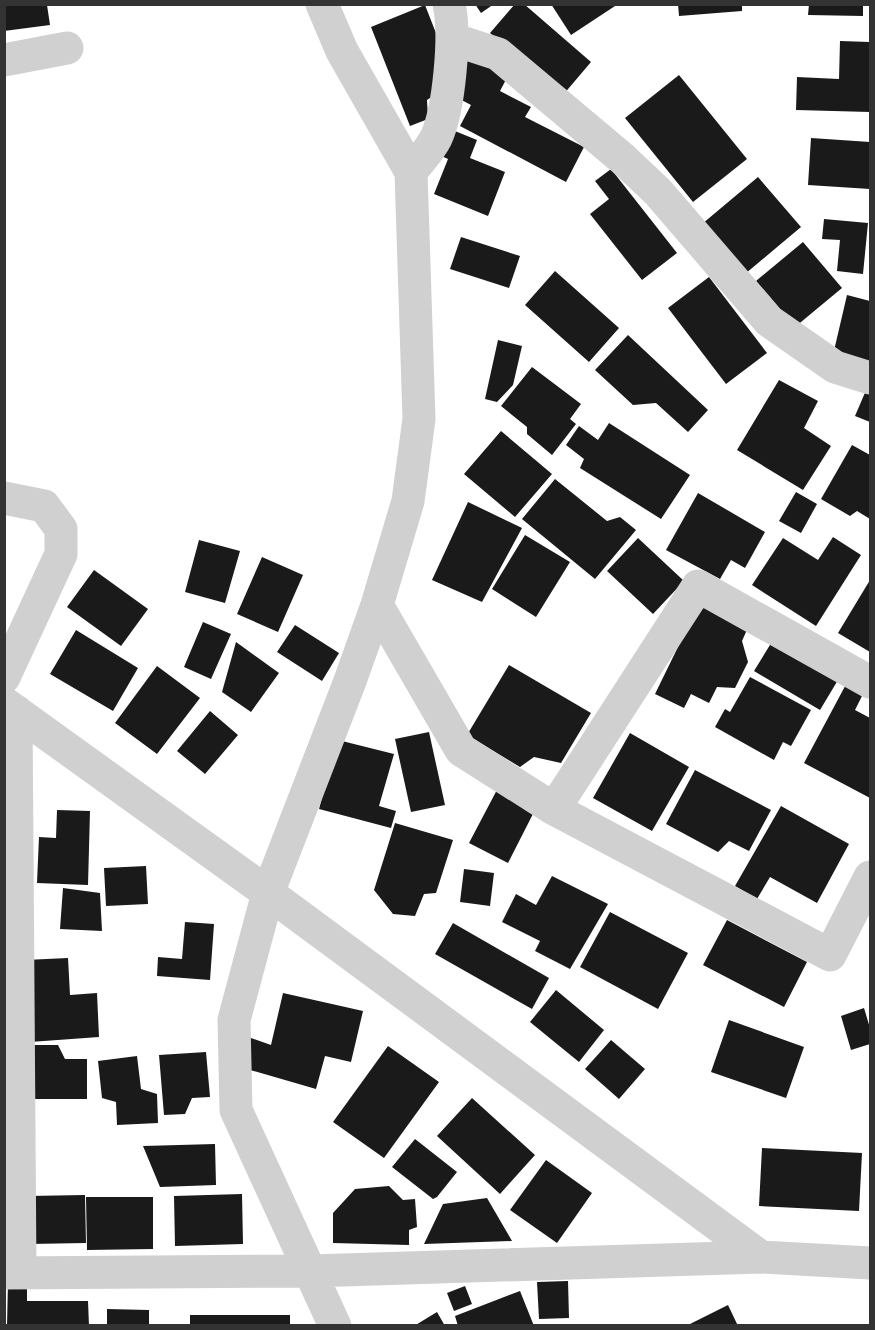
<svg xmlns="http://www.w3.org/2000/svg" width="875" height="1330" font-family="Inter,sans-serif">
  <rect width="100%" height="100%" fill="#fff"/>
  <path fill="#1a1a1a" d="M475 4H494L481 13Z
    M515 4H524L591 62 563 95 490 33Z
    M551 4H614L615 6 571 35Z
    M678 4H742V11L679 16Z
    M809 4H863V16L808 15Z
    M4 5H47L50 25 4 31Z
    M425 5 443 51 439 92 427 100 428 119 410 126 371 27Z
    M840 41 870 42V112L796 110 797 77 839 79Z
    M471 51 510 72 500 91 531 107 525 117 584 147 566 182 460 126 471 105 452 95Z
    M679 75 747 159 693 202 625 118Z
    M445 127 477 140 470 158 505 172 488 216 434 194 448 159 435 153Z
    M811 138 870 142V189L808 185Z
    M611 169 677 253 642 280 590 214 609 199 595 181Z
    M758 177 801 227 745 274 702 224Z
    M824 219 868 223 863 274 837 271 840 240 822 239Z
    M461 237 520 256 509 288 450 269Z
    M803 242 842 288 795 327 756 281Z
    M555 271 619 328 589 362 525 305Z
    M709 277 767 353 726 384 668 308Z
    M847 295 870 301V364L833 355Z
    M628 335 708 410 688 432 656 403 633 405 595 370Z
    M498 340 522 346 513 385 497 402 485 399Z
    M532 367 581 404 570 419 576 424 552 455 527 434V427L501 406Z
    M779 380 818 401 804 428 831 446 803 490 737 450Z
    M867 388 870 390V422L855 416Z
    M609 423 690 475 661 519 580 468 584 459 566 445 579 426 598 440Z
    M501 431 552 474 515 517 464 474Z
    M852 445 870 455V519L857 511 850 516 821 499Z
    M555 479 607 521 620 517 636 530 595 579 522 519Z
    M796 492 817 504 801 533 779 521Z
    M698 493 765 532 745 568 731 560 720 579 666 550Z
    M468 502 522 528 482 602 432 580Z
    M525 535 570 562 536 617 492 589Z
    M833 537 861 555 816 626 752 585 783 538 818 560Z
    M638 538 684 581 653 614 607 571Z
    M199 540 240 551 225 603 185 592Z
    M262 557 303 575 278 632 237 614Z
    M94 570 148 609 121 646 67 607Z
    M870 580V652L838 633Z
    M698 606 714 607 750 623 742 641 748 662 735 688 717 687 709 703 691 694 684 708 655 694Z
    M203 622 231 634 211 679 184 667Z
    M295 625 339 653 322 681 277 652Z
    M76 630 138 668 113 711 50 674Z
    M776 635 841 675 820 710 754 671Z
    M236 642 279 673 251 712 222 692Z
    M509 665 591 713 561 763 534 757 520 767 467 735Z
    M157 666 200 698 157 754 115 723Z
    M851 675 868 684 855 710 870 718V798L804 763Z
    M750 677 811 710 791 746 783 742 774 760 715 727 725 709 730 712Z
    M210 711 238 735 205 774 177 751Z
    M429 732 445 805 411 812 395 739Z
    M630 733 689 767 652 831 593 798Z
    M338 740 394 754 379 806 396 811 391 828 319 809Z
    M695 770 771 810 749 851 729 841 718 852 666 824Z
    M499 786 537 806 508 863 469 843Z
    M781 806 849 844 817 903 770 877 757 899 735 886Z
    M57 810 90 811 88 885 37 883 39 837 56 838Z
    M395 823 453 840 436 893 424 894 415 916 393 914 374 890Z
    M146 866 148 904 106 906 104 868Z
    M464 869 494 873 490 906 460 902Z
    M552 876 608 904 570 969 535 951 540 941 502 922 516 894 536 905Z
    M63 888 100 893 102 931 60 929Z
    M610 912 688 953 658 1009 580 967Z
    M727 920 807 962 784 1007 703 965Z
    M185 922 214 924 210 980 157 976 158 957 182 959Z
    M453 923 549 978 532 1009 435 954Z
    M68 958 70 995 97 993 99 1037 30 1042 25 960Z
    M556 990 604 1030 579 1062 530 1022Z
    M283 993 363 1011 351 1062 325 1056 316 1089 240 1067 248 1037 271 1045Z
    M864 1008 870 1028V1044L851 1050 841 1016Z
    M729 1020 804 1047 786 1098 711 1072Z
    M611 1040 645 1069 619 1099 585 1069Z
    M27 1045H58L65 1059H87V1099H27Z
    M388 1046 439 1082 384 1158 333 1122Z
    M206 1052 210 1097 192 1098 185 1114 164 1115 159 1055Z
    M137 1056 141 1089 157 1094 158 1123 117 1125 116 1102 102 1098 98 1061Z
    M472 1098 535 1155 500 1194 437 1136Z
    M415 1139 457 1172 437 1197 433 1199 392 1167Z
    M215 1144 216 1185 160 1187 143 1146Z
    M762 1148 862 1153 859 1211 759 1206Z
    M546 1160 592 1193 557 1243 510 1210Z
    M389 1186 403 1200 415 1199 417 1227 409 1230V1245L333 1243V1213L355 1189Z
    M242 1194 243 1244 175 1246 174 1196Z
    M85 1195 86 1243 29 1244 28 1196Z
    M86 1197H153V1249L87 1250Z
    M487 1198 512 1241 424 1244 443 1204Z
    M8 1281H27V1301H88L89 1326H7Z
    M568 1281 569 1318 539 1319 537 1282Z
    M465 1286 472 1304 454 1311 447 1293Z
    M520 1291 534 1326H458L455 1316Z
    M728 1305 738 1326H686Z
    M107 1309 149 1310V1326H107Z
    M437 1312 445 1326H414Z
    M190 1315H290V1326H190Z"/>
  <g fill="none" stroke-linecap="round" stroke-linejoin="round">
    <path stroke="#d0d0d0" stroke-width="33" d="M322 4 342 51 411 172 419 419 408 501 377 605 350 681 268 893 234 1020 236 1110 335 1326
      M452 39 498 54 623 159 658 192 769 321 835 367 870 378
      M4 60 67 48
      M411 172C419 161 430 150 436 138 449 110 456 35 449 4
      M4 498 44 506 61 529V554L4 677
      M377 605 461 750 554 809 830 955 870 877
      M4 703 268 893 761 1257 870 1263
      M16 711 20 1273
      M554 809 698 586 870 682
      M4 1273 311 1271 761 1257"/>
  </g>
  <rect width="875" height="1330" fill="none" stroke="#333333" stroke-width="12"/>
</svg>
